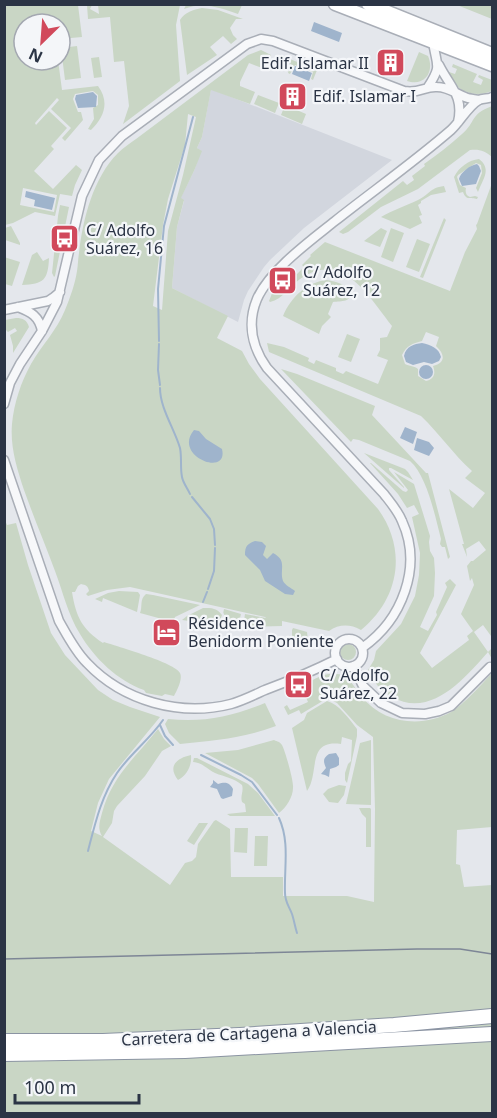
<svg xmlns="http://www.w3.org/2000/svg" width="497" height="1118" font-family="'Noto Sans',sans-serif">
  <rect width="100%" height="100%" fill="#e4e7ec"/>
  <path fill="#d2d6de" d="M211 89 392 160 304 228 270 260 264 267 248 291 244 300 238 322 172 288 177 227 184 201 180 199 194 171 201 151 197 148 202 137Z"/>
  <path fill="#c9d6c5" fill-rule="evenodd" d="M5 4 78 5 82 37 60 39V24H24V60H58L62 90 98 86C110 102 104 118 91 130L88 129 94 119 93 108 98 105V95L93 91 75 94 73 99 78 112H81L83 120 65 141 62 138 71 128 51 109 59 100 57 98 35 123 36 125 49 111 67 128 51 146 54 149 34 171 53 189 76 165 82 170 75 185 72 196 60 194 55 216 35 212 13 223 5 225ZM23 188 57 195 54 212 20 205Z
    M87 5H92L90 9 99 14 98 5H180L176 25 180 81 123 124 129 106 124 61 114 62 110 17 88 19Z
    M186 5V4L242 5 238 14C221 8 203 1 184 9Z
    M457 5H492V19Z
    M202 8 218 10 243 19H236L230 28 233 35 237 39 231 44 223 36 210 47 217 55 187 75 180 20C185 12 193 10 202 8Z
    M77 46 81 78 65 80 61 48Z
    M261 50 271 55 265 69 249 63 240 82V86L255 92 250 104 211 90 202 137 197 148 202 151 194 171 181 198 184 200 177 227 172 288 228 316 217 338 242 351 249 364 260 379 378 509C407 549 400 598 361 630 350 624 339 624 329 631L282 621V626L243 627 245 614 266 618 265 617 130 587 107 590 88 596 86 594 89 591C88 586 86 585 81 584L78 586 75 592H72C76 617 82 629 103 643L104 642C116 646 176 663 180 673 183 679 177 690 174 696L165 694 162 696 146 693 144 690C118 681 94 658 80 634 68 615 63 592 55 571 45 544 34 518 24 490 17 469 10 447 12 424 14 403 21 382 31 364 42 345 57 330 65 310 70 298 75 284 77 271 78 265 78 259 79 253 83 219 93 178 118 153 123 148 130 143 136 139L248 55ZM188 114 196 117 183 175 168 231 162 310 153 306 163 225 168 199 185 145Z
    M419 52 428 56C435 72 424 87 407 81Z
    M280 55 317 70 313 80 311 79 313 72 295 65 290 74 288 73 291 64 284 61 280 70 275 68Z
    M99 57 102 77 94 78 91 58Z
    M453 64 477 74 473 82 481 85 483 80 478 77 479 75 492 80V91C471 99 455 90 446 71L455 74 457 69 452 67Z
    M258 95 279 103 275 113 254 104Z
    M285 105 306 114 302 124 281 115Z
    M492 106V157C485 151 480 149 470 150L418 189 381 207 348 232 343 234 339 232 403 181 407 185 414 180 412 176 425 166 424 164C437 155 450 145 462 134 477 121 469 115 492 106Z
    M479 159C492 169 483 179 478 192L476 188 482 173 481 165 476 163 458 175 457 177 460 185 466 188C465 192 466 196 470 197L475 196 478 197 477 199C471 197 466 201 463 192L459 193 454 177C459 167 469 160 479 159Z
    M492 183V634L491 636 483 625 474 632 488 652 492 648V659L488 652C465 678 431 719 392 697 381 691 373 682 368 670L374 660 376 651 401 624 415 596 419 575 420 553 412 517 419 514 414 505 407 508 398 494 370 463H371L403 491 406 492 408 490 394 472 414 484 430 536 429 542 430 551 434 558 435 573 434 596 420 627 428 631 437 615 436 612 447 587 445 583 450 579 456 585 420 653 432 668 469 640 467 636 473 631 461 614 474 585 472 578 470 581 467 566 471 561H473L486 550 479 541 466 549 467 557 462 544H464L449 489 473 508 485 493 465 478 472 471C453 454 439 433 421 416L269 352 267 343 284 347 309 358 308 361 314 364 316 360 336 368V371L343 374 346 371 378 384 388 360 377 356 380 350V338L387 337 392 326C369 297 343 249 300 279 290 286 283 299 270 302L269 301 273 291 288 276H290L294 272 297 274 304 267 302 265 311 256 310 255 325 242 450 291 465 252 477 229 476 225 477 224ZM426 332 439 337 436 346C445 354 446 363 433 366 436 374 434 379 426 381L418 376V369C415 366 409 366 405 364L402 355C407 345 412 344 422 341Z
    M444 186 446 192 431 195 421 201V203L418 205 422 215 419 216 422 223 410 229 381 217C393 210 405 206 418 200 429 195 429 188 444 186Z
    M60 205 69 207 55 276 54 277 52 273 58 216Z
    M444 218 446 220 423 278 420 277Z
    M11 226 20 243V245L5 240V228Z
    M381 228 387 231 380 247 364 241Z
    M391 228 404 233 393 262 381 257Z
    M417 239 430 244 419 272 406 267Z
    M37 252 43 261 49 258C48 280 44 284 22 285L32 255Z
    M4 257 20 262 12 286 5 284Z
    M327 280C337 282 345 284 352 292 351 302 342 301 333 302L328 314 331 317 322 326 319 334 283 316C291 297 307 282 327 280Z
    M16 318C23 318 27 320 29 327L13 353V346L10 335 17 331 15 328 8 332 5 329V320Z
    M347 334 360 339 351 362 338 357Z
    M281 369 297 374 375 406 372 415 426 473H428L450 557 448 559 445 547H442L440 544 441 539C435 516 427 476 410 461L359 440 353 439 351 442Z
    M364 453 405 469 408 472 413 480 391 468H389V470L404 487V488Z
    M4 518 7 525 16 523 28 565 51 633 65 655 98 690 113 700 130 707 160 717 109 779 98 803 91 831 102 836C97 828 100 821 102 813 112 776 135 758 158 729L164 739 171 746 162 751 145 776 117 806 114 811 112 823 103 837 170 885 185 863 192 861 196 857 198 844 214 821 216 820 230 829 231 877H283V896H347L374 902 375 809 373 737 357 725 337 703 331 700 326 699 301 714 299 710 288 715 284 707 287 705 290 710 308 702 301 686C310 682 321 674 331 674 348 672 353 686 362 697 384 724 422 728 451 712 463 705 482 684 492 673V827L457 830 456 864 460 865 464 887 492 885V1113H5Z
    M119 591 138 592 140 595 137 612 103 598 102 602 95 599 108 593Z
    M146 594 153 595 200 605 175 617 173 622 140 613C143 606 139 600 146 594Z
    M203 608C212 608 217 608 222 615L218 625 182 620 187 616Z
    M224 609 241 614 239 623C229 623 230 624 225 616 223 611 223 615 224 609Z
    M293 628 307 632 308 641H292V630Z
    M340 652a8 8 0 1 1 16 0a8 8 0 1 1-16 0Z
    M327 701C339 704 349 719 357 729V736L347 783 345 780V773L348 764 351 761 352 740 342 737 341 744C306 739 320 773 307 791L292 728 304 720 307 713Z
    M265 703 276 726C245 738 213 741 180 744L169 733 165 724 168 719C204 723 233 716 265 703Z
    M274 740C278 742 279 741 282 745 285 750 294 782 293 788 293 797 286 808 279 813L258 784 252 778 205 753 238 750Z
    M371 740V805L346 804 360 743Z
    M191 755C192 766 187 775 178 780 167 766 177 758 191 755Z
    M194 758H197L248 784 258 793 275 816H230L227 814 246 812 245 804 242 802C240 796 244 791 242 785 234 778 225 777 215 773 207 769 203 763 193 762Z
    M339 785 346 786 344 795 338 803 329 802 323 794 328 789Z
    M359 808H370L371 809V847H366V818L362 814Z
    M199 823H208L194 845 187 841Z
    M235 828H248L247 853 234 852Z
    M255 836H268L267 866H254Z"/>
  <path fill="#9fb4cc" d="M314 22 342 33 339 42 311 31Z
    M295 66 312 73 309 81 292 74Z
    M93 92 97 96 96 107 78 108 75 99 76 95Z
    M477 164 479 166 481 171 476 184 462 186 459 179C460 173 470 165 477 164Z
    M26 191 55 198 52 210 34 206 35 200 25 197Z
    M422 343C431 345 439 348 441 357L439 361 432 364 424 362 413 365 406 362 404 356C406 346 414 344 422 343Z
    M419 372a7 7 0 1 1 14 0a7 7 0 1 1-14 0Z
    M405 427 417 432 413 444 400 438Z
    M194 430 199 431 206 439 222 449C229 478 172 456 194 430Z
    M417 438 429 442 434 448 429 456 414 450Z
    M255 541 262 542 266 546 263 555 267 559 273 553C288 561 279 569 283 581 285 585 291 588 295 591L293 595 285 594 265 581 260 570 245 555C245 546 247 544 255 541Z
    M336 753 339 758V765L336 767 330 769 329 777 325 775 321 774 326 768C323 761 323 758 329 754Z
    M213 780 218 784C225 782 229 782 233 789L232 796 223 799 221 798 217 789 210 787 213 783Z"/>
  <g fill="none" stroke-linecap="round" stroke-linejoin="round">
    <path stroke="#9fb4cc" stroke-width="2" d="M159 341 158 289 164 226 193 117
      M159 344 158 370 160 385
      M160 388C160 408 174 428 180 448 182 458 180 467 182 477 183 483 188 489 190 494
      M192 497 210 519 214 529 215 545
      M208 589 214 571 215 548
      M203 602 207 592
      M160 725 165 736 173 745
      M201 755 241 775 252 782 277 815
      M279 818C290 842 284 868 285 893 285 902 289 906 292 914 294 920 295 927 297 933
      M88 851C95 824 101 797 117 773 130 754 150 739 163 720"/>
    <defs>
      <path id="minor" d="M439 65C450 87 464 96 458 122
        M428 87C443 64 436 66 433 41
        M18 307C31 312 39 316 42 331
        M4 310 48 301 54 297 60 292
        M4 404 10 383 20 364 42 331 57 302 82 196 99 160 122 136 247 44 261 39 273 41 404 91C420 94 424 86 437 87 448 87 455 93 465 97 469 99 475 99 479 100
        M4 460 59 621C67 635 75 651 87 663 123 701 180 717 231 704 242 701 254 695 265 690 289 681 313 671 337 659
        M335 653a14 14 0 1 1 28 0a14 14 0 1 1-28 0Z
        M362 648C402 620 423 567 402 521 398 511 391 503 384 494L267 368C252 347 247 323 257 299 270 270 310 241 335 221 373 191 414 162 451 130 460 122 468 106 479 100 483 98 489 99 492 97
        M353 666 363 686 381 703 402 713 425 714 439 711 451 706 490 667"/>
      <path id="secondary" d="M335 4 492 65
        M368 4 492 54"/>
      <path id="trunk" d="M4 1041H103L240 1035 394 1025 492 1016
        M4 1054 185 1051 492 1034"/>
    </defs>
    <use href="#minor" stroke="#a9aeb7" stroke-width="11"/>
    <use href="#secondary" stroke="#a9aeb7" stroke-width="15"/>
    <use href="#trunk" stroke="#8b94a3" stroke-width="16"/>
    <use href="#minor" stroke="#f7f8fa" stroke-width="8"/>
    <use href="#secondary" stroke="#fff" stroke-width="12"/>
    <use href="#trunk" stroke="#fff" stroke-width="14"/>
    <path stroke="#7d8696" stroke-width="1.5" d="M4 959 417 949H460L492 954"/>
  </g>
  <defs>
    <symbol id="building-square" viewBox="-11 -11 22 22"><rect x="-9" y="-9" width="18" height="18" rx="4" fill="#d1495b" stroke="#f4f6f9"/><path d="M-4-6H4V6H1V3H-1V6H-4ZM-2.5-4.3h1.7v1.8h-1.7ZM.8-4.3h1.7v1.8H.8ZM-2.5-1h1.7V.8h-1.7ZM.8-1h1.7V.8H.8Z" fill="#fff"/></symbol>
    <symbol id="bus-square" viewBox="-11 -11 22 22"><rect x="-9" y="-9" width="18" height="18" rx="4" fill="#d1495b" stroke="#f4f6f9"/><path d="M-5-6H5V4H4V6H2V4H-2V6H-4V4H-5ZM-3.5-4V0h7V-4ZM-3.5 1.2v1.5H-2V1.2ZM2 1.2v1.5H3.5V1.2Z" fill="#fff"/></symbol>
    <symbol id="hotel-square" viewBox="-11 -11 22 22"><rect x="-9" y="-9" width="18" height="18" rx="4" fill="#d1495b" stroke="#f4f6f9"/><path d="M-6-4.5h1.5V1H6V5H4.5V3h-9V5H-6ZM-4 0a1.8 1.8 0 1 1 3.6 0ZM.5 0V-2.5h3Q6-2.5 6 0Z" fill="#fff"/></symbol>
  </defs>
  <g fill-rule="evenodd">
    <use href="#building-square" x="374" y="46" width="33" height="33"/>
    <use href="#building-square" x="276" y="80" width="33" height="33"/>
    <use href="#bus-square" x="48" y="222" width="33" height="33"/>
    <use href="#bus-square" x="266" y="264" width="33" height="33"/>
    <use href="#hotel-square" x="150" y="616" width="33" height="33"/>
    <use href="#bus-square" x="282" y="668" width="33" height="33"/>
  </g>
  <g text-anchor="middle" stroke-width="4.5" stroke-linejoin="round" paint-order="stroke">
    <g font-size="16" fill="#2b3445" stroke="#f4f6f9" text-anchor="start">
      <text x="369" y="69" text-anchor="end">Edif. Islamar II</text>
      <text x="313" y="102">Edif. Islamar I</text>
      <text x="86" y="236">C/ Adolfo<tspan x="86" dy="18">Suárez, 16</tspan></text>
      <text x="303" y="278">C/ Adolfo<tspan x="303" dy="18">Suárez, 12</tspan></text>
      <text x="188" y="629">Résidence<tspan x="188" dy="18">Benidorm Poniente</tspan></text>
      <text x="320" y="681">C/ Adolfo<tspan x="320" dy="18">Suárez, 22</tspan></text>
    </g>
    <g font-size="16" fill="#2b3445" stroke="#f4f6f9">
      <text transform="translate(249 1033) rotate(-3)" y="6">Carretera de Cartagena a Valencia</text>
    </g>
  </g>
  <rect width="497" height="1118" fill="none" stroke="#2b3445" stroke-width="12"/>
  <g transform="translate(42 42) rotate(205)"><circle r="28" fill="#f4f6f9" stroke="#a4a8b1" stroke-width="1.5"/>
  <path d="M0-4.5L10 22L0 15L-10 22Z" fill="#d1495b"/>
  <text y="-9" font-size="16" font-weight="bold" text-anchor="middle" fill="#2b3445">N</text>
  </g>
  <path d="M15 1094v9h124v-9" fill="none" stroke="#2b3445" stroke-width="3"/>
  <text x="24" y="1094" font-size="18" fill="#2b3445" stroke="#f4f6f9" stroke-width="4.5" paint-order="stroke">100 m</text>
</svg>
